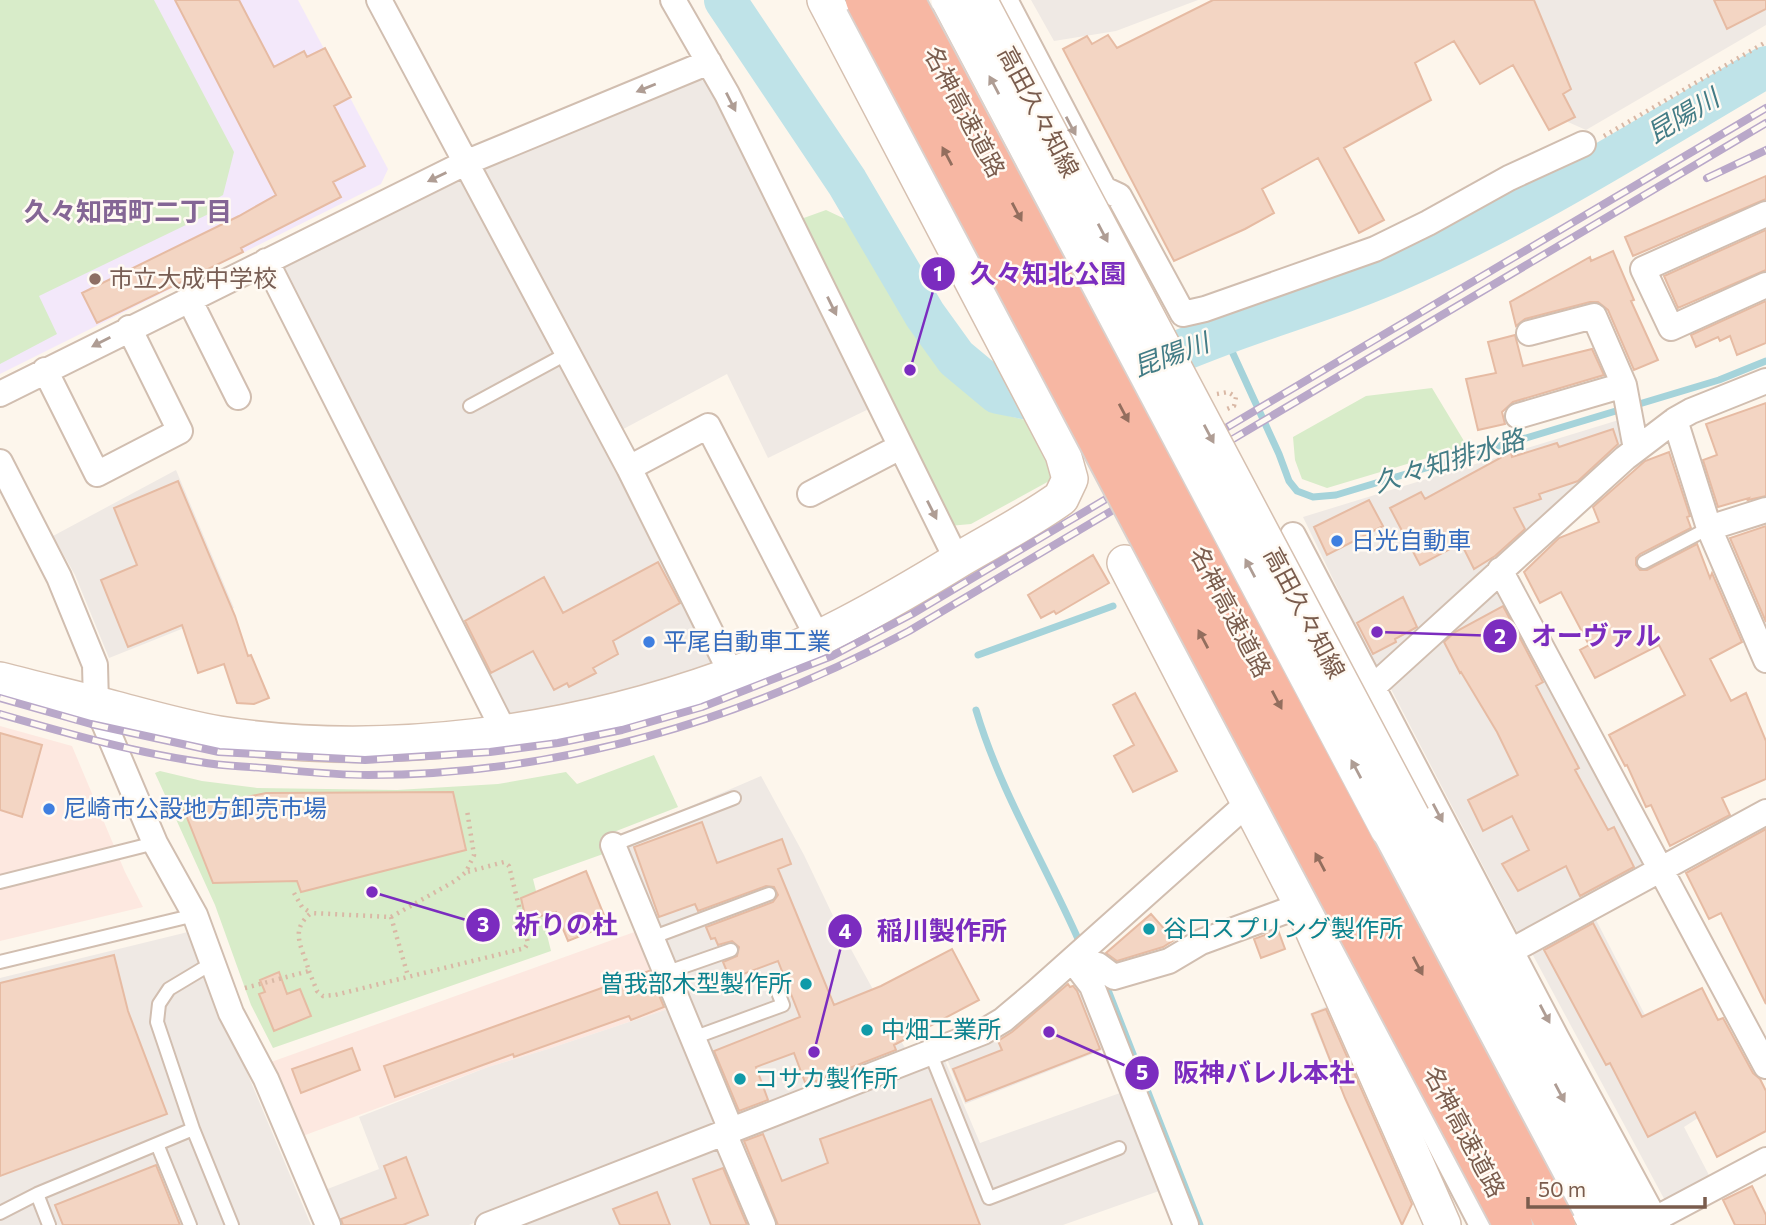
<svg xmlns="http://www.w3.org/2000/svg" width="1766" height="1225" font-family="Commissioner,'Noto Sans JP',sans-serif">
  <rect width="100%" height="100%" fill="#fdf6ec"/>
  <path fill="#fde8e0" d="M0 726 72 746 125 872 143 907 0 941Z
    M640 930 674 1007 548 1049 488 1067 292 1140 260 1066Z"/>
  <path fill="#efe9e4" d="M1031 0H1198L1116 31 1054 41Z
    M1521 0H1766V25L1586 130 1568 122Z
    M709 62 879 404 768 458 727 374 612 435 732 675 505 733 266 261Z
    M1622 419 1630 447 1379 674 1303 517Z
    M176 470 234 608 109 658 75 575 53 536Z
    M1498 588 1655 868 1521 939 1390 687Z
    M761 776 804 855 835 920 905 1048 912 1055 734 1125 617 838Z
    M1592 912 1698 1118 1684 1127 1712 1181 1668 1206 1528 946Z
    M188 932 311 1225H0V978Z
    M1065 982 1071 987 1080 983 1105 1049 965 1104 947 1059 987 1043 1014 1027Z
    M1333 1003 1366 1079 1341 1090 1310 1014Z
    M674 1007 724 1126 469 1225H340L325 1190 379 1169 359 1117 488 1067 548 1049Z
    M940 1049 980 1143 1120 1093 1159 1191 1063 1225H770L731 1135Z
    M724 1133 763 1225H488Z"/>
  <path fill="#f3e8fa" d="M0 0H298L388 169 381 184 0 374Z"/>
  <path fill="#d8ecc9" d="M0 0H154L234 152 223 195 216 199 221 208 39 296 57 334 0 364Z
    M826 210 845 219 935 358 955 383 985 406 1009 416 1033 422 1054 466 1051 480 971 524 949 526 801 219Z
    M1432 388 1467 446 1327 488 1302 479 1295 460 1293 437 1366 396Z
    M654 755 678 807 601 837 606 853 533 879 551 951 273 1048 251 1005 215 905 155 773 160 771 202 781 257 788 397 790 498 784 566 772 577 784Z"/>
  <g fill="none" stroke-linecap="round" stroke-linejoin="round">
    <path stroke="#a5d3da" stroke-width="7" d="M1224 334 1279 454 1289 481 1297 491 1313 497 1336 495 1719 380 1766 361
      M978 655 1113 606
      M976 710C1000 791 1045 864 1079 941
      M1101 980 1106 985 1200 1225"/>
    <path stroke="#bfe3e8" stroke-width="42" d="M725 0 847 182 925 315 956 358 998 393 1044 402 1064 398C1116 377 1168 355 1221 335 1282 312 1346 294 1405 267 1531 211 1648 136 1766 67"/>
  </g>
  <path fill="#f3d5c3" stroke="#e6bba3" stroke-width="2" d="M175 0H239L274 67 304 51 307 57 325 48 351 97 334 106 365 166 333 182 341 197 241 248 243 252 97 323 82 293 239 216 276 195Z
    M1213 0H1534L1571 89 1563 94 1575 117 1549 130 1513 65 1480 84 1454 41 1415 63 1431 100 1344 148 1384 220 1359 233 1318 158 1262 189 1274 213 1245 229 1174 261 1063 49 1087 36 1092 44 1108 35 1117 48Z
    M1714 0H1766V9L1727 29Z
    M1766 176V199L1633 256 1625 237Z
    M1766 230V270L1678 308 1664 276Z
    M1613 251 1634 300 1631 301 1658 360 1634 370 1608 310 1598 302H1590L1525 319 1516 326 1510 302 1590 257 1591 261Z
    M1766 301V343L1737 355 1730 336 1720 341 1718 337 1696 347 1691 335Z
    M1515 335 1523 366 1592 349 1604 375 1513 402 1502 412 1505 424 1478 430 1466 379 1496 373 1488 342Z
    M1766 403V496L1748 500 1749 498 1718 507 1703 460 1717 455 1706 424Z
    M1613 429 1618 444 1578 481 1539 494 1541 499 1514 508 1525 529 1495 556 1474 569 1461 543 1420 565 1390 508 1421 492 1425 499 1511 452 1512 457 1557 443 1559 447Z
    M1669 452 1690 516 1687 517 1691 528 1640 554 1636 558V565L1640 570H1647L1697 544 1710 578 1712 573 1742 642 1710 659 1731 701 1746 693 1766 741V779L1722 798 1730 815 1670 846 1651 805 1646 807 1627 765 1625 766 1609 735 1685 695 1659 645 1595 678 1580 650 1589 645 1561 592 1540 603 1524 572 1559 538 1599 522 1593 507 1645 461Z
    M178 481 235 616 248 656 251 655 269 698 254 704 237 703 224 664 198 673 182 625 128 647 101 580 137 565 114 508Z
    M1369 500 1383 526 1327 555 1314 527Z
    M1766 526V622L1730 538Z
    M1093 555 1109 583 1056 614 1054 611 1041 618 1028 595Z
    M658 562 680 603 613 641 618 654 593 668 596 673 569 687 567 683 554 690 533 651 491 673 465 621 544 577 563 613Z
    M1403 597 1417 627 1395 639 1396 642 1373 654 1357 623Z
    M1503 606 1543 682 1536 686 1579 768 1575 770 1608 830 1614 827 1634 867 1580 896 1566 866 1518 891 1502 864 1529 850 1512 816 1483 831 1468 800 1518 775 1497 732 1461 672 1460 673 1444 642 1455 632Z
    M1135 693 1177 771 1133 792 1114 756 1134 745 1113 705Z
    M0 733 42 745 22 817 0 810Z
    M453 792 466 850 301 892 297 881 213 883 184 810 266 793Z
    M702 822 717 863 782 839 791 864 778 869 834 1005 881 986 952 949 979 1000 894 1045 896 1050 806 1085 794 1053 756 1067 768 1100 739 1111 714 1051 800 1017 778 961 730 979 723 962 737 956 739 947 732 941 718 945 715 938 711 939 706 927 773 902 778 895 774 887 766 886 698 911 695 904 659 917 634 847Z
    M1766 829V1004L1721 913 1709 919 1686 873Z
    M586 871 608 925 568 941 556 912 526 920 521 898Z
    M1151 914 1174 940 1163 947 1117 961 1106 953Z
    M1593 923 1642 1017 1702 988 1718 1020 1723 1018 1753 1073 1760 1079 1766 1091V1131L1717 1157 1695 1112 1648 1137 1610 1063 1606 1065 1544 950Z
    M1278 930 1285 949 1261 958 1254 939Z
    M114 955 128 1011 167 1114 0 1176V983Z
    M649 971 664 1007 631 1020 629 1016 514 1057 513 1054 395 1097 384 1066Z
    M279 972 287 994 300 989 311 1016 274 1031 259 994 265 992 260 980Z
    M1068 984 1070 987 1073 986 1077 991 1100 1049 966 1101 953 1069 1002 1050 998 1041 1012 1032Z
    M1326 1009 1412 1204 1402 1225 1345 1098 1312 1014Z
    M352 1048 360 1070 301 1093 292 1069Z
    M931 1099 980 1225H778L744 1141 763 1134 782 1181 828 1163 820 1139Z
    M406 1157 428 1215 403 1225H343L341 1219 396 1198 384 1166Z
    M156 1165 180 1225H63L55 1205Z
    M723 1168 747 1225H711L693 1179Z
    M1752 1186 1766 1215V1225H1735L1723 1200Z
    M657 1192 670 1225H620L613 1209Z"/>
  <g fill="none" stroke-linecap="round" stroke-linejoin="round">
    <defs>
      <path id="lane" d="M470 406 568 353
        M1644 562 1709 528
        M613 845 734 798
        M0 882 155 843
        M651 938 769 894
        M0 962 195 915
        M665 973 731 950
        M693 1038 783 1005 775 985
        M930 1052 989 1198 1119 1148
        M193 1129 232 1225
        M157 1144 190 1225
        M37 1194 49 1225
        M0 1213 37 1194 193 1129 157 1022 159 1004 169 989 214 962"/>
      <path id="street" d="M379 0 629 468 732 675
        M673 0 727 94 953 552 954 563
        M1005 0 1104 189 1119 196 1183 314 1205 309 1375 249 1428 223 1509 178 1583 144
        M1766 214 1643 269 1671 328 1766 285
        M266 261 505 733
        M189 299 238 397
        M1529 333 1594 316 1624 385
        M45 370 97 474 180 431 129 328
        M0 394 465 163 709 62
        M1518 416 1624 385 1636 449
        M1675 420 1709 528 1766 660
        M0 462 59 577 95 665 96 704 155 843 195 915 231 1013 266 1079 328 1225
        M629 468 708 426 818 638
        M810 494 900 447
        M1709 528 1766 510
        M1293 535 1556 1037 1658 1225
        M1500 570 1766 1066
        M1360 696 1372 688 1625 458 1675 420 1691 411 1766 381
        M613 845 731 1130
        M1337 946 1482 1225
        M1511 951 1766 812
        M1072 960 1092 986 1186 1225
        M1072 960 1098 965 1114 977 1169 961 1201 942 1302 905
        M724 1133 763 1225
        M1655 1219 1766 1160
        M488 1225 983 1032 1003 1020 1035 993 1249 802"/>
      <path id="secondary" d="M1125 563 1302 905 1443 1225
        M0 680C38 690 77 699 115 709 149 718 184 728 219 734 384 760 567 734 724 678 807 649 885 605 960 559 994 539 1029 521 1061 498L1070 479 1063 454 825 0
        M1412 817 1631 1225
        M1388 829 1597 1225"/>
    </defs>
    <use href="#lane" stroke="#d1beb0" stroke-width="16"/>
    <use href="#street" stroke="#d1beb0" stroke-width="28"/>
    <use href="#secondary" stroke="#d6c0b0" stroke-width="38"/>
    <path stroke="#d9b8a5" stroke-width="4.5" stroke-dasharray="2 5" stroke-linecap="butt" d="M1604 136 1766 42
      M1217 394 1228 392 1236 397 1234 406 1227 409
      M294 893 302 907 311 913
      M391 917 408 976
      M309 971 317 991 323 996 335 995 525 948 528 943 509 866 504 862 467 872
      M245 988 309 971C302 946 289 931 311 913L391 917 455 881 466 872 474 855 467 810"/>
    <use href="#lane" stroke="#fff" stroke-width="12"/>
    <use href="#street" stroke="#fff" stroke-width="24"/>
    <use href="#secondary" stroke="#fff" stroke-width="35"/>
    <defs>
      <path id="rail" d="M1707 178 1766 150
        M0 698 91 724 219 752 365 760 490 752 558 743 622 730 702 707 832 656 912 614 1766 108
        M0 714C66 733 132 752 200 762 221 766 242 766 263 768 298 771 333 775 368 775 558 775 743 720 909 631L1766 123"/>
    </defs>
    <use href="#rail" stroke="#b9a8c9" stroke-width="8"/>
    <use href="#rail" stroke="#fffaf3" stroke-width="5" stroke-dasharray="16" stroke-linecap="butt"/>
    <defs>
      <path id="secondary-bridge" d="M949 0 1388 829
        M979 0 1412 817"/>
      <path id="highway-bridge" d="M865 0 1513 1225
        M905 0 1556 1225"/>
    </defs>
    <use href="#secondary-bridge" stroke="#d6c0b0" stroke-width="38" stroke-linecap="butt"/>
    <use href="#highway-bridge" stroke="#dad1cd" stroke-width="42" stroke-linecap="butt"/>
    <use href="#secondary-bridge" stroke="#fff" stroke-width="35"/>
    <use href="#highway-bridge" stroke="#f7b7a3" stroke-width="38"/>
  </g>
  <defs><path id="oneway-solid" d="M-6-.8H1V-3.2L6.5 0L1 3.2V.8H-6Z" transform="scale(1.75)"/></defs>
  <g fill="#af9d94">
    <use href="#oneway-solid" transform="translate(994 85) rotate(-118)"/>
    <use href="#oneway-solid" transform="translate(646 88) rotate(158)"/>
    <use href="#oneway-solid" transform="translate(731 102) rotate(63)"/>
    <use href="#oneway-solid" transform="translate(1071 126) rotate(62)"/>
    <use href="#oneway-solid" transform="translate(437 177) rotate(154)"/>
    <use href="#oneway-solid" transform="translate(1103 233) rotate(62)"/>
    <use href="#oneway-solid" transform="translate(832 306) rotate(64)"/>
    <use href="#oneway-solid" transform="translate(101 342) rotate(153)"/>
    <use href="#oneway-solid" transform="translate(1209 434) rotate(62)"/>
    <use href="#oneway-solid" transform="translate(932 510) rotate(63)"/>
    <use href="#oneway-solid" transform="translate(1250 568) rotate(-118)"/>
    <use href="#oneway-solid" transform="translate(1356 769) rotate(-118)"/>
    <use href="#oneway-solid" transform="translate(1438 813) rotate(62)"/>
    <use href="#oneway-solid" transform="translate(1545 1014) rotate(62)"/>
    <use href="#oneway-solid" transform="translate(1560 1093) rotate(62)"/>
  </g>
  <g fill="#936e5e">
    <use href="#oneway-solid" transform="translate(947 156) rotate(-118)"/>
    <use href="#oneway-solid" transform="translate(1017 212) rotate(62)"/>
    <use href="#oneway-solid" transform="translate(1124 413) rotate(62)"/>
    <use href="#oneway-solid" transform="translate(1203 639) rotate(-118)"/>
    <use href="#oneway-solid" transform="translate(1277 700) rotate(62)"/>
    <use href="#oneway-solid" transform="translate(1320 862) rotate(-118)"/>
    <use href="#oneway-solid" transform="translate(1418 966) rotate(62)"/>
  </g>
  <circle fill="#8d6e63" stroke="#fffaf3" stroke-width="2.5" cx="95" cy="279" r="7"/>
  <g fill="#3f7fe0" stroke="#fffaf3" stroke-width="2.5">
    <circle cx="1337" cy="541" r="7"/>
    <circle cx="649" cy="642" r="7"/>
    <circle cx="49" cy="809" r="7"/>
  </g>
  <g fill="#0f9aa8" stroke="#fffaf3" stroke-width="2.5">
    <circle cx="1149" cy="929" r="7"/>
    <circle cx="806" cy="984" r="7"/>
    <circle cx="867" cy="1030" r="7"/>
    <circle cx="740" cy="1079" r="7"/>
  </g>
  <g text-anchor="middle" stroke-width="5" stroke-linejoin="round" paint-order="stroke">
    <g font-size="24" fill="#7a5c4d" stroke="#fffaf3">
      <text transform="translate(964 112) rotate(62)" y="8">名神高速道路</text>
      <text transform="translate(1038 112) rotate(62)" y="8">高田久々知線</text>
      <text transform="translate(1230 612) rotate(62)" y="8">名神高速道路</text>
      <text transform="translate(1304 613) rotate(62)" y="8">高田久々知線</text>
      <text transform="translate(1464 1132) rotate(62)" y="8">名神高速道路</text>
    </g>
    <g font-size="24" fill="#785e54" stroke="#fffaf3" text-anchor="start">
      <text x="109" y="287">市立大成中学校</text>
    </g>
    <g font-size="24" fill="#366cbe" stroke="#fffaf3" text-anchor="start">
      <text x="1351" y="549">日光自動車</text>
      <text x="663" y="650">平尾自動車工業</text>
      <text x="63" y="817">尼崎市公設地方卸売市場</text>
    </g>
    <g font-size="24" fill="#0d838f" stroke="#fffaf3" text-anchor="start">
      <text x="1163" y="937">谷口スプリング製作所</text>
      <text x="792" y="992" text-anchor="end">曽我部木型製作所</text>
      <text x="881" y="1038">中畑工業所</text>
      <text x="754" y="1087">コサカ製作所</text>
    </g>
    <g font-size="26" font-style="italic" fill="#437c86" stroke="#fffaf3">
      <text transform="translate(1683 116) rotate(-31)" y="9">昆陽川</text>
      <text transform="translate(1171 355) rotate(-20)" y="9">昆陽川</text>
      <text transform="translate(1449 461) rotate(-17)" y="9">久々知排水路</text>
    </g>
    <g font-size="26" font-weight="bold" fill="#846695" stroke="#fffaf3">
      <text x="128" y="221">久々知西町二丁目</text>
    </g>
  </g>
  <path fill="none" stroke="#7b2cbf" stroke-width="2.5" d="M910 370L938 274M1377 632L1500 636M372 892L483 925M814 1052L845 931M1049 1032L1142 1073"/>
  <g fill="#7b2cbf" stroke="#fffaf3" stroke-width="2.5">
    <circle cx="910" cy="370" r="7"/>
    <circle cx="1377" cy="632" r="7"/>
    <circle cx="372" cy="892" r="7"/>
    <circle cx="814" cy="1052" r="7"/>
    <circle cx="1049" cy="1032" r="7"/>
    <circle cx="938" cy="274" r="18"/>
    <circle cx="1500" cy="636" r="18"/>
    <circle cx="483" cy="925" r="18"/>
    <circle cx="845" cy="931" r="18"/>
    <circle cx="1142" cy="1073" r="18"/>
  </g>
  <g font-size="21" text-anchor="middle" font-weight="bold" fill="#fff">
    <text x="938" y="281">1</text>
    <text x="1500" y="644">2</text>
    <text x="483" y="932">3</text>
    <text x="845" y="939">4</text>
    <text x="1142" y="1080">5</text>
  </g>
  <g font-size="26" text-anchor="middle" font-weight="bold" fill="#7b2cbf" stroke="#fffaf3" stroke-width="5" stroke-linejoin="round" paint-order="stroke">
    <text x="1048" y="283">久々知北公園</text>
    <text x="1596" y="645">オーヴァル</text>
    <text x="566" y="934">祈りの杜</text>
    <text x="942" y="940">稲川製作所</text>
    <text x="1264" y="1082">阪神バレル本社</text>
  </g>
  <path d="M1528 1197v10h177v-10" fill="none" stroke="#7a5c4d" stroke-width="3.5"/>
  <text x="1538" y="1197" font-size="21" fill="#7a5c4d" stroke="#fffaf3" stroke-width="5" paint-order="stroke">50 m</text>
</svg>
